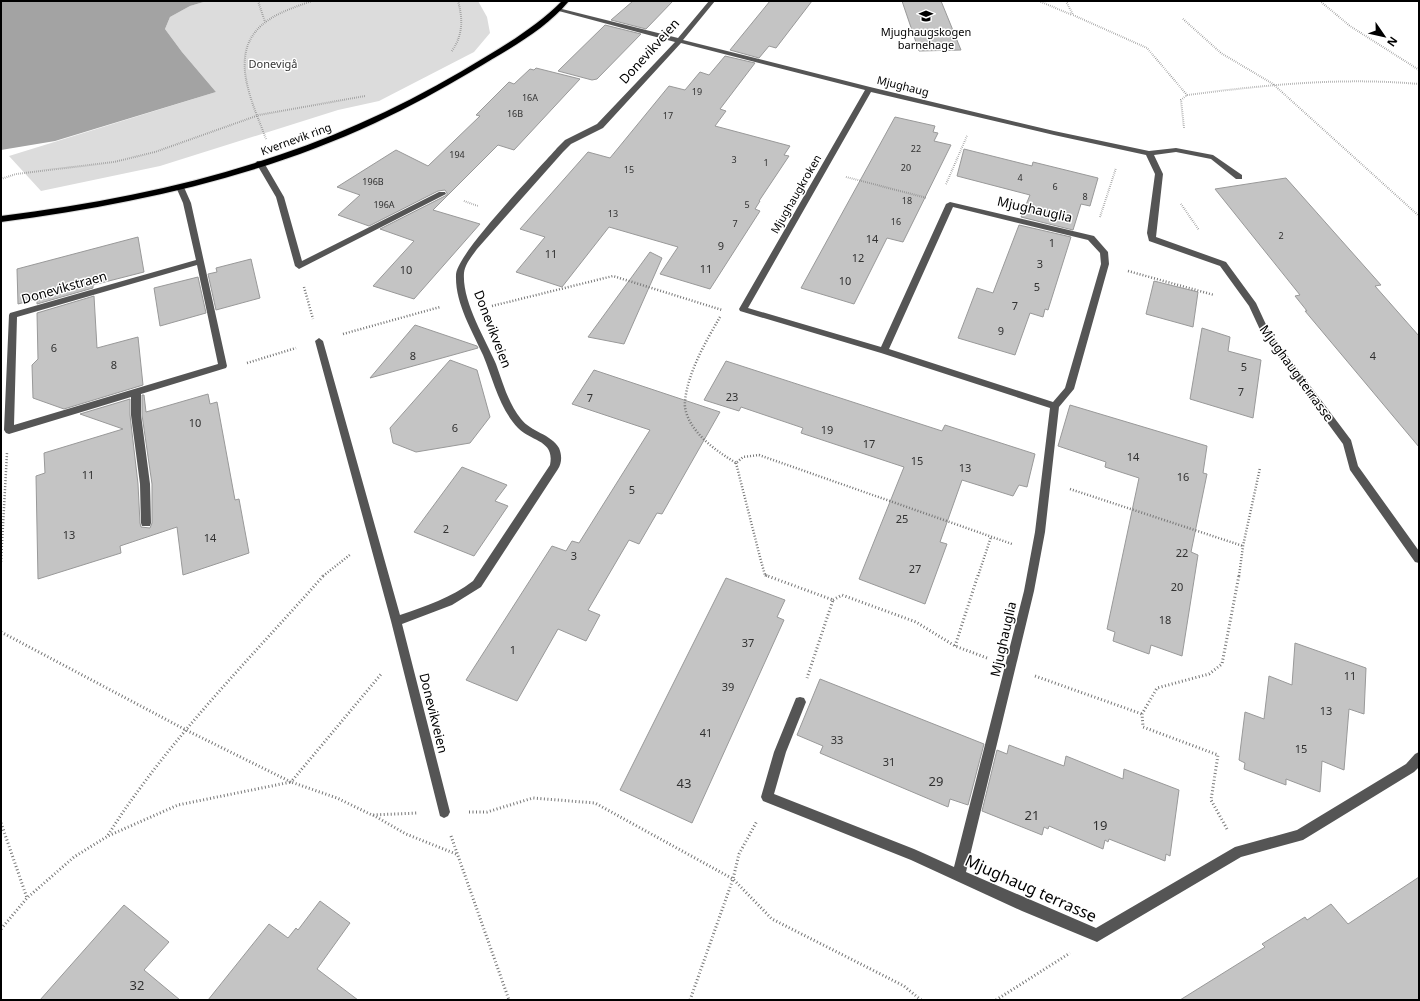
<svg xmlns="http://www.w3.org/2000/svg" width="1420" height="1001" font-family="'Noto Sans',sans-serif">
  <rect width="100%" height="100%" fill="#fff"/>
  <path fill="#dcdcdc" d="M207 1H478L487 17 490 33 474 52 379 101 338 110 160 166 41 191 9 156 216 92 182 52 165 29 170 17 190 6Z"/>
  <path fill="#a3a3a3" d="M1 1H207L190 6 170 17 165 29 182 52 216 92 55 141 1 150Z"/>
  <path fill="#c4c4c4" stroke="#999" d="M633 1H673L646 29 611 20Z
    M770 1H812L776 48 769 46 759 58 730 50Z
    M902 1H941L961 50 919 51Z
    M605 25 641 34 597 79 592 80 558 71Z
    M725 56 755 63 720 109 726 111 715 126 790 146 784 155 789 156 759 201H760L755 209 760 211 710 289 660 274 678 247 609 227 562 287 516 272 545 237 520 229 588 152 610 158 669 86 685 90 700 72 709 75Z
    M536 68 580 79 514 150 498 145 433 210 480 224 414 299 373 286 414 241 380 229 447 195V193L445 190 438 191 369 226 338 215 360 195 337 187 396 150 428 166 480 116 476 115 509 82 514 84 530 69 534 70Z
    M895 117 935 126 933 132 938 133 934 141 951 145 903 242 887 238 854 304 801 288Z
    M964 149 1032 166 1033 162 1098 178 1090 206 1081 204 1073 230 1021 217 1030 195 957 176Z
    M1286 178 1381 285 1375 286 1419 336V447L1305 311H1307L1295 296 1300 295 1215 189Z
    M1019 225 1071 237 1048 310 1045 309 1043 317 1030 313 1015 355 958 338 977 288 993 293Z
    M138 237 144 272 93 285V288L37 304V299L18 304 17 269Z
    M650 252 662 258 624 344 588 337Z
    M251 259 260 298 216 310 208 274 217 272 216 268Z
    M198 277 206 313 160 326 154 288Z
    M1154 281 1198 292 1193 327 1146 314Z
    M94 296 97 348 138 337 143 385 64 409 33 398 32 365 38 359 37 313Z
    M415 325 477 346 478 348 370 378Z
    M1202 328 1230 337 1228 351 1261 360 1253 418 1190 399Z
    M450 360 477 370 490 417 470 443 416 452 393 443 390 428Z
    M726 361 942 431 945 425 1035 454 1027 487 1019 485 1013 496 962 480 940 542 947 544 925 604 859 579 904 467 801 433 803 428 741 407 739 411 704 400Z
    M594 370 720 412 662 514 657 513 639 544 629 540 588 610 600 615 586 641 558 629 517 701 466 680 552 546 566 551 572 541 579 543 650 430 572 404Z
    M208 394 210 404 217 402 235 500 239 499 249 553 183 575 177 527 120 546 121 553 38 579 36 476 45 473 44 453 123 429 80 414 130 399V415L138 484 140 523 141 527 150 528 152 523V484L142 415V395H144L146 412Z
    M1070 405 1207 446 1203 473 1207 474 1191 552 1198 555 1182 656 1151 645 1149 654 1113 641 1115 632 1107 629 1139 478 1105 467 1106 462 1058 446Z
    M462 467 507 485 495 501 508 506 474 556 414 532Z
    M726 578 785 600 777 617 784 620 692 823 620 790Z
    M1295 643 1366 668 1364 714 1349 709 1344 770 1322 761 1320 792 1286 779V785L1244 769 1245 763 1239 760 1245 712 1264 719 1269 676 1292 685Z
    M820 679 984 744 968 805 950 799 948 807 820 753 823 746 797 735Z
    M1009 745 1064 766 1066 756 1123 779 1124 769 1179 790 1170 856 1166 854 1165 861 1109 839 1108 842 1105 840 1103 849 1049 826 1048 829 1044 827 1042 835 982 811 997 750 1007 754Z
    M1419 877V1000H1180L1265 947 1262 944 1305 917 1307 920 1331 904 1348 924Z
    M320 901 350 923 317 969 358 1000H208L269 924 288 938 296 928 298 930Z
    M124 905 169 942 144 970 180 1000H40Z"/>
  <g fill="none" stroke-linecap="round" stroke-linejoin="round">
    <defs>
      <path id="major" d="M562 1H569C544 31 507 50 474 70 442 89 409 107 375 123 257 178 129 205 1 222V216C168 195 316 157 462 71 497 50 533 30 562 1Z"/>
    </defs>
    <use href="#major" stroke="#dbdbdb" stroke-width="2"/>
    <path stroke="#777" stroke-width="2" stroke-dasharray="0.5 1.5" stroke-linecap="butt" d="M258 1 265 22
      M1039 1 1072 15
      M1066 1 1073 15 1147 48 1187 95
      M1320 1 1350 26 1419 70
      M1183 19 1221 53 1273 84 1419 216
      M452 51C463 35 463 19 458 1
      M1184 128 1181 100 1187 95C1265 85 1340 77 1419 84
      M266 139C252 101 224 48 270 19 282 11 298 6 312 1
      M846 177 927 198
      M1 179 16 174 114 162 155 152 259 115 365 96
      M946 184 967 136
      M464 201 478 206
      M1181 204 1199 230
      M1100 217 1116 168"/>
    <path stroke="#777" stroke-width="2.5" stroke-dasharray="1 2" stroke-linecap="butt" d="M1128 271 1214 295
      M304 287 313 319
      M492 306 613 276 722 310
      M720 317C706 341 687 374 685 402 684 409 688 419 692 425 703 442 720 453 736 463L743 457 759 455 1012 544
      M343 334 440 307
      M247 363 296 348
      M736 463 761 561 765 575 768 576
      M1070 489 1243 546
      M1 562 7 453
      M323 576 351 554
      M978 576 991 537
      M1239 576 1243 546 1260 468"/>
    <path stroke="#777" stroke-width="3" stroke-dasharray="1 2.5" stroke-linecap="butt" d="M765 575 833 600 807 678
      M833 600 842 595 916 622 955 646 987 658
      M1 632 186 730 291 782 382 673
      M955 646 978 575
      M1035 676 1142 714
      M469 812H487L533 798 595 803 733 879 772 919 904 986 921 1000
      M373 815 406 834 456 854
      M1 823 27 898
      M1227 829 1211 800 1218 755 1143 727 1142 714 1157 688 1209 674 1222 664 1239 575
      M108 835C168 740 250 659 324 575
      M451 836 509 1000
      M1 929 27 898 74 857 108 836 178 805 291 782 337 798 372 815 418 813
      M690 1000 733 879 739 854 757 821
      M996 1000 1070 953"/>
    <path fill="#555" fill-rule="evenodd" d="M709 1H715L683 40 870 87 1054 131 1149 151 1176 148 1213 155 1242 175V179H1236L1211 159 1176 152 1154 155 1163 174 1156 237 1226 262 1256 303 1269 331 1351 440 1358 466 1419 551V563L1415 562 1350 470 1343 444 1262 334 1249 306 1220 266 1149 241 1147 233 1155 174 1146 155 1054 135 871 92 748 308 881 347 946 204 950 202 1094 236 1108 252 1109 264 1074 389 1059 407 1045 532 1034 591 966 872 1096 928 1235 847 1297 830 1406 764 1415 754 1419 752V767L1414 772 1303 840 1241 857 1097 942 1022 911 911 860 763 801 761 797 774 752 796 698 800 697 804 698 806 702 786 752 774 794 914 849 954 867 1024 591 1035 532 1050 408 881 353 740 311 739 309 865 90 681 43 603 128 571 144 563 152 477 249C472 256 465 264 464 273 462 302 485 338 496 364 503 383 508 403 521 419 531 432 551 434 559 448 562 455 562 463 558 469L481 587 452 605 402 624 450 812 448 816 444 818 440 816 391 621 315 341 319 338 323 341 400 615C426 606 451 598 473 581L550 465C555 440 532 442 518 428 499 408 493 379 483 355 472 330 455 303 456 275 456 254 539 169 557 148L565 140 597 124 675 42 555 10 558 8 678 38ZM953 207 1088 240 1100 253 1101 264 1065 388 1053 402 889 349Z
      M257 161H263L284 197 302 261 439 192H445L446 194 299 269 295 266 276 197 256 163Z
      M177 185H183L191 203 227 366 226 368 141 394V415L150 484 151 523 150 526H142L141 523 140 484 131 415V397L9 434 6 433 4 430 9 315 10 313 196 260 183 203 176 187ZM197 265 218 364 14 425 17 317Z"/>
    <use href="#major" fill="#000" fill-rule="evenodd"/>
  </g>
  <defs>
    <symbol id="school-bare" viewBox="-9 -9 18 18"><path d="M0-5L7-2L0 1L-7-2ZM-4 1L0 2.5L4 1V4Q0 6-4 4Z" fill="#000" stroke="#fff" stroke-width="2.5" paint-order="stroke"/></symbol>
  </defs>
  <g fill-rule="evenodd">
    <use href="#school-bare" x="916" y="6" width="20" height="20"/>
  </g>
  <g text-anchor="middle" stroke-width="3" stroke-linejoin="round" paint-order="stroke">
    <g font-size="9" fill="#313131">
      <text x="697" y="95">19</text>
      <text x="530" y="101">16A</text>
      <text x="515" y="117">16B</text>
      <text x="668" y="119">17</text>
      <text x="916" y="152">22</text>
      <text x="457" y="158">194</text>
      <text x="734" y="163">3</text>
      <text x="766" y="166">1</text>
      <text x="906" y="171">20</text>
      <text x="629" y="173">15</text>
      <text x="1020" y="181">4</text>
      <text x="373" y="185">196B</text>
      <text x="1055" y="190">6</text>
      <text x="1085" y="200">8</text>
      <text x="907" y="204">18</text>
      <text x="384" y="208">196A</text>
      <text x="747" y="208">5</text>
      <text x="613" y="217">13</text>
      <text x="896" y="225">16</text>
      <text x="735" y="227">7</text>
      <text x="1281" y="239">2</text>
    </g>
    <g font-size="11" fill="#000" stroke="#fff">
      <text x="926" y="36">Mjughaugskogen<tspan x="926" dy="13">barnehage</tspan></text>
    </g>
    <g font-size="11" fill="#333" stroke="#fff">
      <text x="273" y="68">Donevigå</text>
    </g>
    <g font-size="11" fill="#000" stroke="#fff">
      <text transform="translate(903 86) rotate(14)" y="4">Mjughaug</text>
      <text transform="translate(296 139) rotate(-20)" y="4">Kvernevik ring</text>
      <text transform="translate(796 194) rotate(-60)" y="4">Mjughaugkroken</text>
    </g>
    <g font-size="11" fill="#313131">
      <text x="872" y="243">14</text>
      <text x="1052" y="247">1</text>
      <text x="721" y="250">9</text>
      <text x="551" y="258">11</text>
      <text x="858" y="262">12</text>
      <text x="1040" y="268">3</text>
      <text x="706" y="273">11</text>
      <text x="406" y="274">10</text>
      <text x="845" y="285">10</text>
      <text x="1037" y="291">5</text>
      <text x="1015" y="310">7</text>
      <text x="1001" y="335">9</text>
      <text x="54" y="352">6</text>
      <text x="413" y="360">8</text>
      <text x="1373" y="360">4</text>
      <text x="114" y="369">8</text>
      <text x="1244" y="371">5</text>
      <text x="1241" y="396">7</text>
      <text x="732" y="401">23</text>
      <text x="590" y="402">7</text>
      <text x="195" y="427">10</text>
      <text x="455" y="432">6</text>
      <text x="827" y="434">19</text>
      <text x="869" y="448">17</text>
      <text x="1133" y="461">14</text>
      <text x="917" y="465">15</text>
      <text x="965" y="472">13</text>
      <text x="88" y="479">11</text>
      <text x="1183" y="481">16</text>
      <text x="632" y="494">5</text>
      <text x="902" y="523">25</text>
      <text x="446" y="533">2</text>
      <text x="69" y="539">13</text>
      <text x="210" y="542">14</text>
      <text x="1182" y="557">22</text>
      <text x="574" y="560">3</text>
      <text x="915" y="573">27</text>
      <text x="1177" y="591">20</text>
      <text x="1165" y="624">18</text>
      <text x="748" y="647">37</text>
      <text x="513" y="654">1</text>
      <text x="1350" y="680">11</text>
      <text x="728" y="691">39</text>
      <text x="1326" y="715">13</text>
      <text x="706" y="737">41</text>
      <text x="837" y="744">33</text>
      <text x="1301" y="753">15</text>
      <text x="889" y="766">31</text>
    </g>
    <g font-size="13" fill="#000" stroke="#fff">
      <text transform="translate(649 51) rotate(-48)" y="5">Donevikveien</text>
      <text transform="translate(1035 209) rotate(13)" y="5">Mjughauglia</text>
      <text transform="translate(64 287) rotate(-16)" y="5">Donevikstraen</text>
      <text transform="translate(493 329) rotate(69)" y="5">Donevikveien</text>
      <text transform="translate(1297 373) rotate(54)" y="5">Mjughaug terrasse</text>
      <text transform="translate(1003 639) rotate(-77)" y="5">Mjughauglia</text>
      <text transform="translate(434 713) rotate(76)" y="5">Donevikveien</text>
    </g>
    <g font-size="13" fill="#313131">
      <text x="936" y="786">29</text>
      <text x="684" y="788">43</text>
      <text x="1032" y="820">21</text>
      <text x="1100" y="830">19</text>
      <text x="137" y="990">32</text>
    </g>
    <g font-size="16" fill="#000" stroke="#fff">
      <text transform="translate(1031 888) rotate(24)" y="6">Mjughaug terrasse</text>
    </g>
  </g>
  <rect width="1420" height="1001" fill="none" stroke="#000000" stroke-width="4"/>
  <g transform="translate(1384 36) rotate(124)" stroke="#ffffff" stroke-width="3" paint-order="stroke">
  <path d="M0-3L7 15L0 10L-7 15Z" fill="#000000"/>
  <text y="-6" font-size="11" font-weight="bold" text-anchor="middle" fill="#000000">N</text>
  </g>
</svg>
